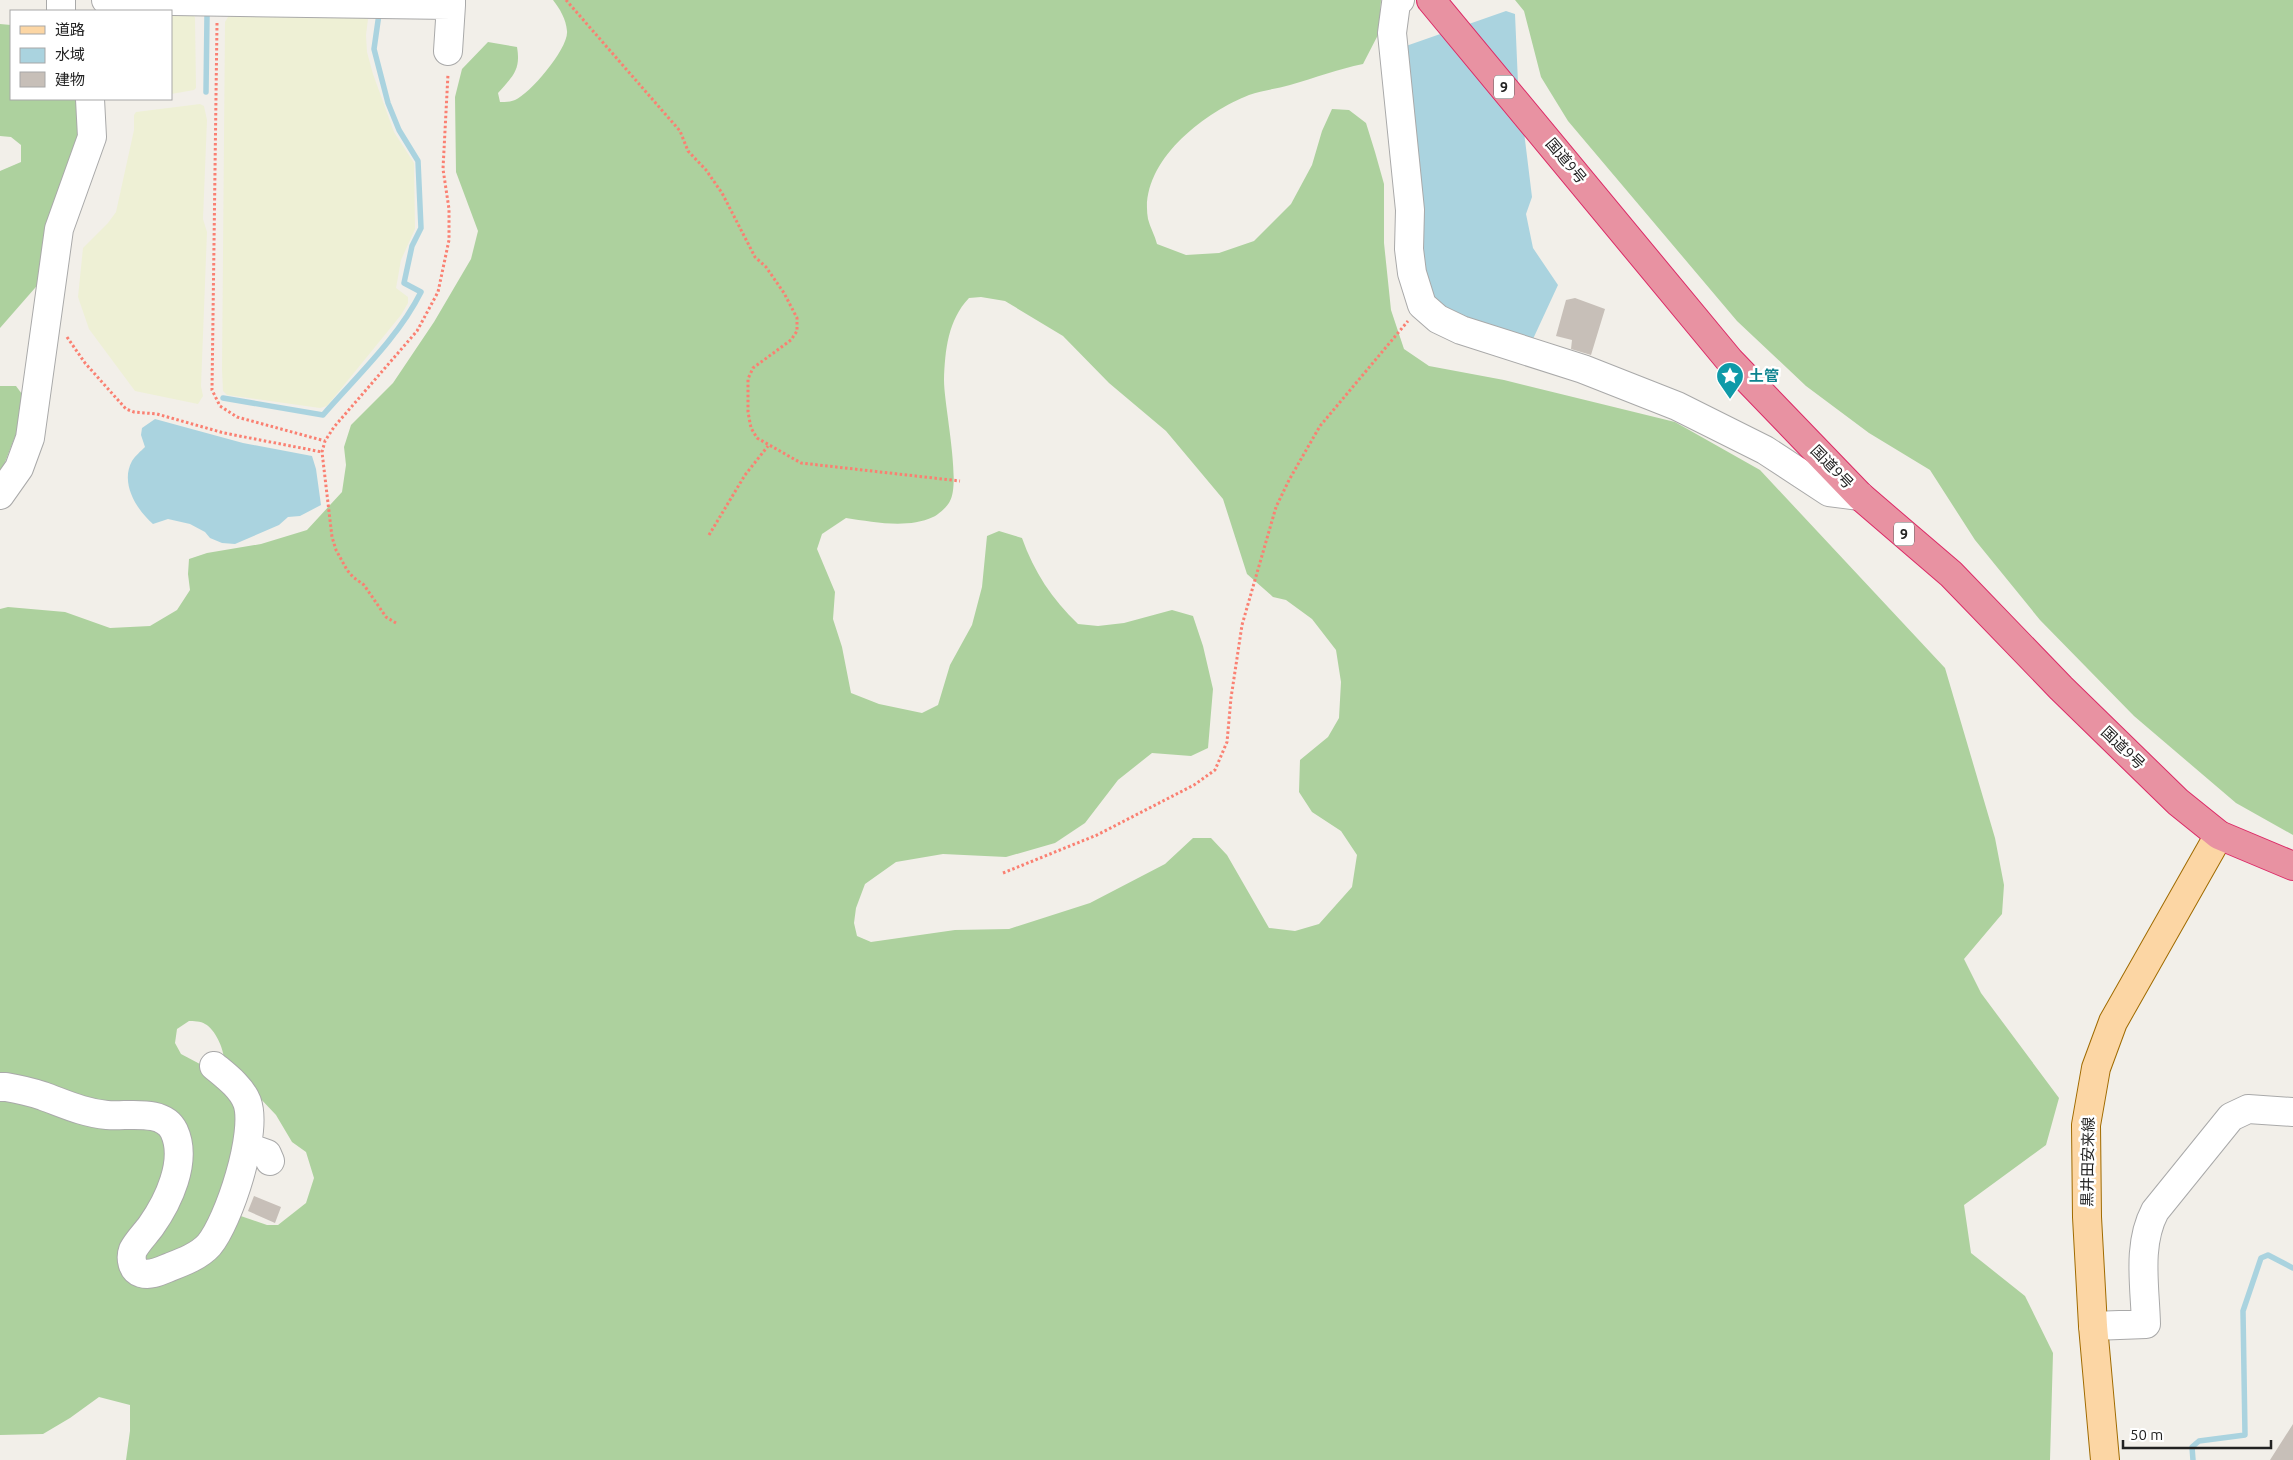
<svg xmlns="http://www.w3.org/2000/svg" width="2293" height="1460" font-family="Ubuntu,'Noto Sans JP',sans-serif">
  <rect width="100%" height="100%" fill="#f2efe9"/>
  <path fill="#eef0d5" d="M171 11 193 12 195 18 196 88 194 90 171 94Z
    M231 12 355 14 368 19 366 35 367 52 373 74 394 132 414 163 415 229 401 260 396 288 408 297V303L401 315 327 406 320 408 227 395 223 391 222 370 225 22Z
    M200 104 204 106 207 120 203 219 207 232 201 386 203 396 198 404 135 391 89 329 78 297 83 248 108 223 116 212 134 130V115L136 112Z"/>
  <path fill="#add19e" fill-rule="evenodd" d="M553 0H1381L1379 33 1363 64C1338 69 1315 78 1290 85 1277 89 1262 90 1249 95 1203 113 1138 163 1148 219 1150 227 1155 236 1157 244L1186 255 1219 253 1254 241 1291 204 1312 165 1322 131 1332 109 1349 110 1366 123 1375 152 1384 184V243L1391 310 1404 349 1429 366 1504 380 1675 422 1760 470 1945 668 1995 838 2004 885 2002 914 1964 959 1981 993 2059 1098 2046 1145 1964 1205 1971 1253 2025 1296 2053 1353 2050 1460H126L130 1431V1405L99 1397 70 1418 43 1434 0 1435V609L8 607 65 612 110 628 150 626 177 610 190 590 188 574 189 559 207 553 261 544 307 530 342 492 346 465 344 447 351 425 393 383 434 322 471 259 478 231 456 172 455 97 462 69 488 42 517 47C521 70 513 76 498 93L500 102C504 102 511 102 515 100 530 94 569 48 567 31 566 19 560 9 553 0ZM981 297 1005 301 1063 336 1109 383 1166 431 1223 499 1247 574 1273 597 1286 600 1312 619 1336 650 1341 682 1339 718 1328 737 1300 760 1299 792 1312 812 1341 831 1357 855 1352 887 1319 924 1295 931 1269 928 1227 855 1211 838H1193L1165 864 1090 903 1009 929 955 930 871 942 857 936 854 923 856 908 865 884 896 862 943 854 1006 857 1055 843 1085 823 1118 780 1152 753 1191 756 1208 748 1213 689 1203 646 1193 616 1172 610 1124 623 1098 626 1078 624C1052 599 1034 572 1022 538L999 531 987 536 982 587 972 625 950 665 938 705 922 713 879 704 851 693 842 647 833 619 835 592 817 549 822 534 846 518C874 522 907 529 933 517 938 515 948 506 950 501 961 482 944 405 944 380 945 350 948 320 969 298ZM189 1021C193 1021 201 1021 205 1024 215 1029 224 1049 224 1060L276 1115 292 1142 306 1152 314 1178 306 1203 278 1225H267L232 1213 243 1105 215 1072 181 1054 175 1043 177 1029Z
    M1515 0H2293V835L2236 803 2134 716 2040 620 1975 540 1930 470 1869 433 1806 386 1737 321 1568 121 1541 77 1524 11Z
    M0 24 11 25V99H82V131L42 280 0 328V171L21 162V145L11 137 0 136Z
    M0 386H16L25 398 23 416 0 475Z"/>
  <path fill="#aad3df" d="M1506 11 1515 14 1518 83 1532 197 1526 214 1533 248 1558 285 1533 339 1449 312 1431 298 1420 259 1421 174 1406 46Z
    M155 419 243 443 312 456 316 469 321 505 300 516 288 517 279 525 235 544 222 543 210 538 205 532 190 524 168 519 153 524C136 509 120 483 132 461 135 456 141 451 145 447L141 435 142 428Z"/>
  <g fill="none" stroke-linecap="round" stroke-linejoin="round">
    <path stroke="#aad3df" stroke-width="5.5" d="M206 92 207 16
      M223 398 323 415C357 376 398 338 421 292L404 283 412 246 421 228 418 161 399 130 388 103 374 49 379 14
      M2193 1460 2192 1447 2199 1441 2245 1435 2243 1311 2261 1258 2268 1255 2293 1268"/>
  </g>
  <path fill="#c7bfb8" d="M1575 298 1605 309 1591 355 1571 349 1572 340 1556 336 1566 300Z
    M254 1196 281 1207 275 1223 248 1211Z
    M2293 1424V1460H2270Z"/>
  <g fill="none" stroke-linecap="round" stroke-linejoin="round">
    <defs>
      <path id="minor" d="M61 0V11
        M106 0 451 5V0
        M1400 0 1396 3 1392 33 1410 210 1409 249 1412 273 1422 305 1438 319 1461 330 1583 369 1677 406 1765 450 1829 492 1860 496
        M448 51 451 5
        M0 495 19 468 30 438 59 229 92 137 90 99
        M0 1087H6C18 1089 31 1092 43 1096 65 1104 84 1113 107 1115 127 1117 163 1108 174 1131 188 1161 168 1202 151 1226 146 1233 137 1242 133 1250 130 1258 132 1270 141 1273 151 1276 160 1271 170 1267 183 1262 199 1256 209 1245 229 1221 258 1132 247 1102 241 1087 226 1076 214 1066
        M247 1147 267 1154 270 1161
        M2093 1326 2146 1324C2145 1286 2137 1245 2155 1211L2231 1117 2248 1109 2293 1112"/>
      <path id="major" d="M2105 1460 2093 1326 2087 1217 2086 1125 2096 1068 2113 1022 2219 835"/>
      <path id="highway" d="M1431 0 1730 361 1860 496 1951 574 2061 688 2178 802 2219 835 2293 866"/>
    </defs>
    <use href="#minor" stroke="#a9a9a9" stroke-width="30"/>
    <use href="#major" stroke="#a06b00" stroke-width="30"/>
    <use href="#highway" stroke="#dc2a67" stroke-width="30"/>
    <path stroke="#fa8072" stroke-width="3" stroke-dasharray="2.5 2.5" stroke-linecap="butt" d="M566 0 680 131 688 151 706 170 722 193 755 257 766 267 784 293 797 318V331L791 340 753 368 748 379V412L751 428 757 438 801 463 960 481
      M217 23 212 390 220 406 237 417 325 441
      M67 337 85 363 126 409 134 412 157 414 224 433 322 452
      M709 535 745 475 768 446
      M396 623 386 617 364 585 353 577 347 570 336 550 332 537 322 452 325 441 334 427 417 331 438 292 449 240V209L443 169 448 74
      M1003 873 1097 835 1194 785 1215 770 1227 742 1231 698 1242 625 1276 507 1289 480 1320 426 1408 321"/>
    <use href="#minor" stroke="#fff" stroke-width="28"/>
    <use href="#major" stroke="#fcd6a4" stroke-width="28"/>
    <use href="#highway" stroke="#e892a2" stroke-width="28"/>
  </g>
  <defs>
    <symbol id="sight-pin" viewBox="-11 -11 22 30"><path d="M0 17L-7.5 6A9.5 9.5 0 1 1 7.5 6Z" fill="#0f9aa8" stroke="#fff"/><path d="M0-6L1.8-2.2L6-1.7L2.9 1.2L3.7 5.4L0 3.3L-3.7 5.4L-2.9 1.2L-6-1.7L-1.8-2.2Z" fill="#fff"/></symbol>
  </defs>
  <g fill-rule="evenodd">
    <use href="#sight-pin" x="1714" y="360" width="32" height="43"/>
  </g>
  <g text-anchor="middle" stroke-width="5" stroke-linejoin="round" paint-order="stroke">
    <g fill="#fff" stroke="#646464" stroke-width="1">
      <rect x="1494" y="75.5" width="20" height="23" rx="4"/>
      <rect x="1894" y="522.5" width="20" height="23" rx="4"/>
    </g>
    <g font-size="14" font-weight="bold" fill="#222">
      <text x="1504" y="92">9</text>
      <text x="1904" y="539">9</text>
    </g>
    <g font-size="15" fill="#222" stroke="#fff">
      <text transform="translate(1566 161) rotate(50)" y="5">国道9号</text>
      <text transform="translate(1832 467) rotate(46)" y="5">国道9号</text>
      <text transform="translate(2123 748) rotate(44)" y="5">国道9号</text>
      <text transform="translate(2088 1162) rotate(-89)" y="5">黒井田安来線</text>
    </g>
    <g font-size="15" font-weight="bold" fill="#0d838f" stroke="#fff" text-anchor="start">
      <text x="1749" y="381">土管</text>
    </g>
  </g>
  <rect x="10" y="10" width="162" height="90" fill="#ffffff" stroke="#a7a7a7"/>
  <rect x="20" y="26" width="25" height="8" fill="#fcd6a4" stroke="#a7a7a7"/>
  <text x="55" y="35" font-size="15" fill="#222222">道路</text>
  <rect x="20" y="48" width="25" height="15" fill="#aad3df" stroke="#a7a7a7"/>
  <text x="55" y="60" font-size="15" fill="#222222">水域</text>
  <rect x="20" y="72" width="25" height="15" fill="#c7bfb8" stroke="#a7a7a7"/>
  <text x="55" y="85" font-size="15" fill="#222222">建物</text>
  <path d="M2123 1440v8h148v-8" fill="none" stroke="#222222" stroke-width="2.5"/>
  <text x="2130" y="1440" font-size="15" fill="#222222" stroke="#ffffff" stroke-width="4" paint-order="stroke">50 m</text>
</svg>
